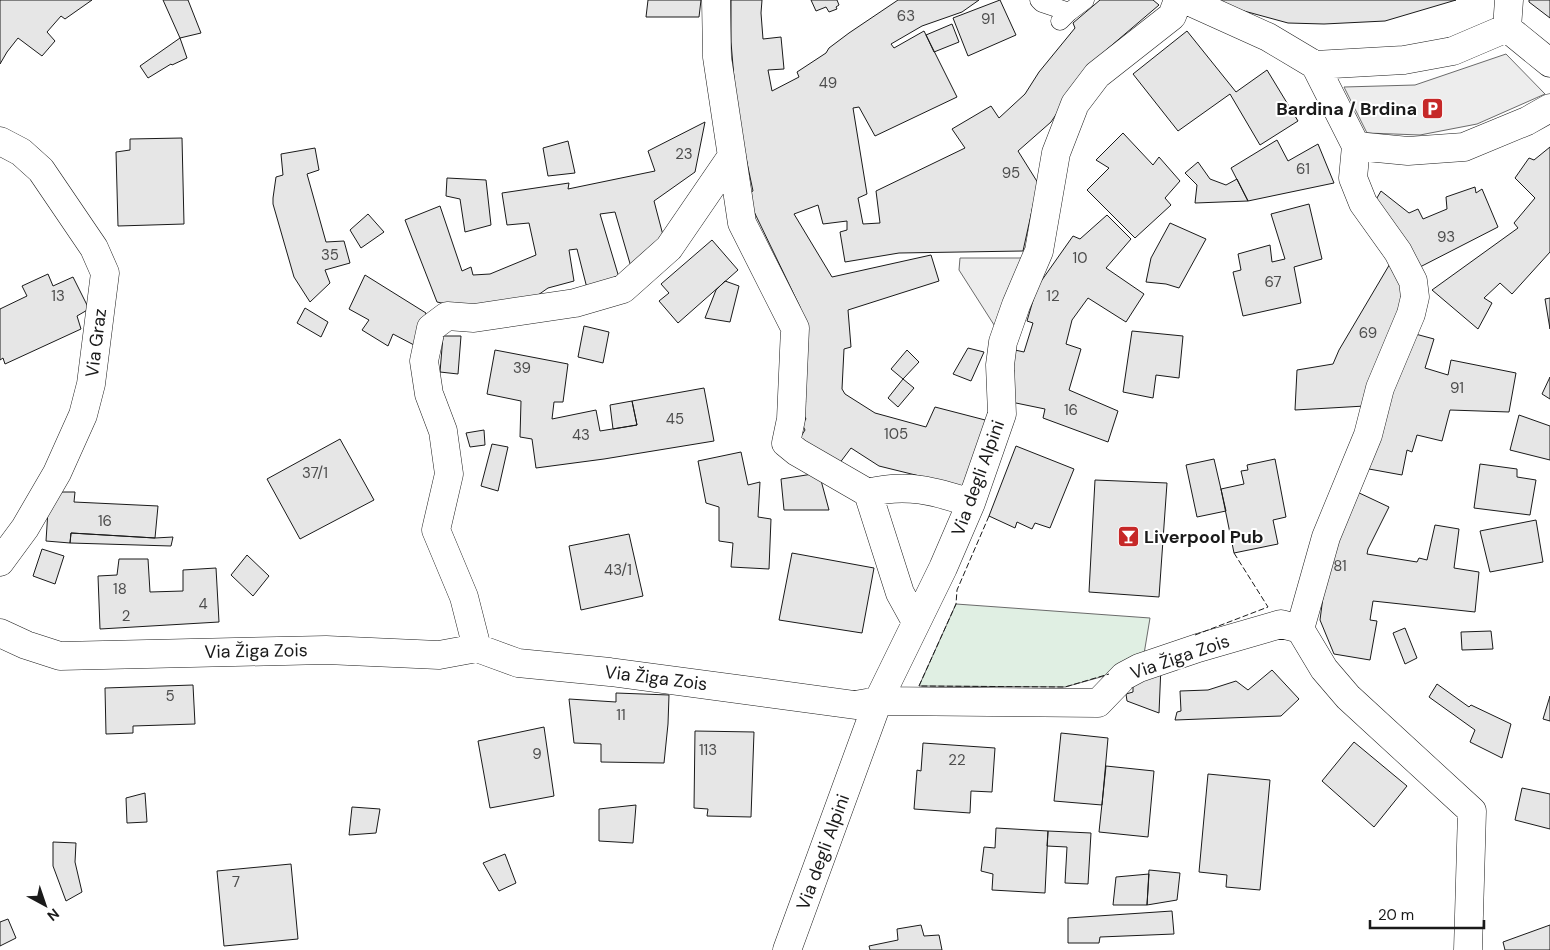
<svg xmlns="http://www.w3.org/2000/svg" width="1550" height="950" font-family="'DM Sans',sans-serif">
  <rect width="100%" height="100%" fill="#fff"/>
  <path fill="#e0efe3" stroke="#6a6a6a" d="M956 604 1150 618 1144 654 1115 673 1065 687 919 686Z"/>
  <path fill="#ededed" stroke="#6a6a6a" d="M1506 54 1545 94 1477 124 1420 135 1367 133 1344 87 1415 85Z
    M960 258H1024L996 328 959 270Z"/>
  <path fill="#e6e6e6" stroke="#1a1a1a" d="M0 0H92L65 19 61 16 47 32 55 41 42 56 18 38 7 52 0 64Z
    M163 0H188L201 33 180 38Z
    M648 0H701L699 17H646Z
    M731 0H762L761 13 763 39 781 37 784 69 768 70 772 91 799 77 797 72 826 53 829 48 849 33 898 0H979L962 12 922 26 891 44 894 48 924 31 957 97 875 136 859 107 853 108 867 194 858 198 863 224 880 223 876 191 965 148 952 129 991 106 999 118 1025 94 1039 72 1075 28 1073 23 1100 0H1153L1159 5 1105 51 1073 89 1051 122 1018 151 1038 183 1023 251 899 253 845 262 840 232 847 230V221L823 224 818 205 794 214 832 277 931 255 939 281 848 310 851 347 844 349 842 389 845 394 875 413 926 427 935 407 989 421 964 487 879 466 851 448 836 468 798 441 805 430 802 424 806 419 800 408 806 401 802 397 805 354 800 307 746 195 753 191 737 115 731 42Z
    M811 0H837L839 5 836 7 837 9 829 12 826 7 816 11Z
    M1000 0 1016 35 968 56 953 18Z
    M1218 0H1456L1385 21 1324 24 1288 23 1233 8Z
    M1529 0H1550V18L1529 2Z
    M952 24 959 42 934 52 926 35Z
    M1187 31 1236 92 1267 70 1298 121 1260 145 1230 94 1178 131 1133 74Z
    M180 38 187 58 172 65 171 64 148 78 140 66Z
    M705 122 695 172 654 201 664 239 631 267 615 212 600 214 620 281 588 292 577 249 569 250 574 281 548 288 531 300 473 310 437 302 405 220 440 206 462 271 471 267 473 275 490 274 536 255 529 223 507 225 502 193 569 183 568 189 655 171 648 151Z
    M1123 133 1153 165 1159 157 1180 181 1165 198 1171 205 1135 238 1087 190 1109 168 1096 160Z
    M182 138 184 224 118 226 116 152 130 150V139Z
    M1277 140 1288 161 1318 144 1334 183 1248 201 1231 168Z
    M568 141 575 173 548 176 543 148Z
    M1550 147V252L1512 294 1500 283 1484 298 1492 303 1478 329 1432 290 1518 228 1514 223 1535 198 1515 178 1529 158 1534 160Z
    M315 148 319 170 307 174 326 242 344 241 350 263 325 270 330 283 310 302 294 277 273 204V198L276 177 283 175 281 154Z
    M1198 162 1210 179 1226 185 1237 179 1248 201 1195 203 1197 185 1185 173Z
    M447 178 486 180 491 225 465 232 460 199 446 196Z
    M1475 187 1476 193 1482 189 1498 227 1420 267 1374 203 1381 191 1409 213 1418 209 1423 219 1447 209 1446 197Z
    M1309 204 1322 259 1294 267 1301 303 1243 316 1233 272 1241 270 1238 254 1270 245 1272 262 1285 259 1271 214Z
    M368 214 384 232 361 248 350 230Z
    M1107 215 1131 239 1106 268 1144 294 1126 322 1088 298 1072 320 1066 344 1081 349 1069 390 1118 411 1108 442 1043 418 1045 409 1011 402 1014 370 1008 367 1015 350 1024 352 1033 323 1027 321 1037 287 1073 236 1080 239Z
    M1170 223 1206 239 1179 288 1166 284 1146 282 1151 258Z
    M712 240 738 270 678 323 659 301 669 293 661 284Z
    M1391 262 1405 288 1381 365 1365 406 1295 410 1297 370 1333 364 1339 350Z
    M48 274 53 286 73 277 89 309 77 316 81 329 5 364 3 358 0 360V309L27 296 22 286Z
    M365 275 426 313 414 345 393 334 388 346 362 330 369 320 349 309Z
    M725 281 739 286 730 322 705 318 716 290Z
    M1550 298V329L1545 299Z
    M305 308 328 322 321 337 297 323Z
    M584 326 609 332 603 363 578 357Z
    M1132 331 1183 336 1179 378 1156 375 1153 398 1123 392Z
    M1408 332 1434 339 1425 368 1448 375 1451 360 1516 373 1509 412 1450 410 1442 441 1417 435 1412 452 1407 450 1402 475 1369 469 1387 391Z
    M443 336H461L458 374 440 372Z
    M968 348 984 352 971 381 953 374Z
    M495 350 568 364 563 402H554L552 419 596 410 600 431 637 425 632 401 704 388 714 441 604 459 536 468 532 439 520 437 521 401 487 394Z
    M907 350 919 362 903 379 891 369Z
    M1550 377V399L1542 394Z
    M903 379 914 388 898 407 888 398Z
    M632 401 637 425 613 429 610 405Z
    M1519 415 1550 426V460L1510 450Z
    M484 430 485 445 470 447 466 433Z
    M340 439 374 500 300 539 267 479Z
    M492 444 508 447 498 491 481 486Z
    M1016 446 1074 469 1050 528 1035 523 1032 529 1017 522 1015 528 989 516Z
    M741 452 748 485 760 482 758 517 771 519 769 569 731 567 733 543 719 541V507L706 503 698 461Z
    M1214 459 1226 511 1197 517 1186 465Z
    M1275 459 1286 517 1273 520 1278 544 1234 553 1221 489 1244 484 1241 471 1248 470 1247 465Z
    M1480 464 1517 469V477L1536 480 1530 515 1474 508Z
    M819 473 829 510H784L781 479Z
    M1095 480 1167 483 1159 597 1089 592Z
    M1355 491 1389 507 1368 549 1367 554 1417 562 1419 558 1427 560 1435 525 1459 529 1454 568 1479 572 1475 612 1373 601 1370 620 1377 621 1370 660 1334 654 1320 620 1330 543Z
    M58 492H75L74 502 158 506 155 538 71 533 70 543 46 541 48 510Z
    M1536 520 1543 562 1490 572 1480 531Z
    M71 533 155 538 173 537 171 546 70 543Z
    M629 534 643 596 581 610 569 546Z
    M42 549 64 556 55 584 33 576Z
    M792 553 874 568 862 633 779 620Z
    M247 555 269 576 253 596 231 575Z
    M119 559H148L150 592 183 591V570L216 568 219 622 100 629 98 576 117 575Z
    M1405 628 1417 658 1405 664 1393 633Z
    M1491 631 1493 649 1462 650 1461 632Z
    M1161 666 1159 713 1127 701 1126 694 1133 692V680Z
    M1272 670 1299 699 1281 716 1175 720 1177 712 1181 711 1180 691 1208 690 1236 681 1248 690Z
    M1437 684 1469 707 1471 705 1511 724 1502 758 1470 742 1475 730 1429 697Z
    M193 685 195 724 133 726V733L106 734 105 688Z
    M616 693 669 695 668 724 664 763 601 762V744L574 743 569 699 616 702Z
    M1550 696V721L1543 719Z
    M544 727 554 796 490 808 478 741Z
    M695 731 754 732 751 817 707 816 708 809 694 808Z
    M1061 733 1108 738 1102 805 1054 801Z
    M1354 742 1407 786 1374 827 1322 781Z
    M923 743 995 748 992 792 971 791 970 813 914 809 917 770 921 771Z
    M1106 766 1154 771 1148 837 1099 832Z
    M1208 774 1270 780 1260 890 1226 887 1227 875 1199 872Z
    M1522 788 1550 794V829L1515 820Z
    M145 793 147 822 127 823 126 798Z
    M636 805 633 843 599 841V809Z
    M352 807 380 809 376 833 349 835Z
    M996 828 1048 831 1045 893 992 890 993 874 981 871 984 847 995 848Z
    M1048 831 1091 833 1088 884 1065 883 1067 847 1047 846Z
    M53 842 76 843 75 862 82 892 66 901 53 866Z
    M505 854 516 883 499 891 483 863Z
    M291 864 298 939 224 946 217 871Z
    M1149 870 1180 873 1177 900 1147 905Z
    M1149 874 1147 905H1113L1116 877Z
    M1172 911 1174 934 1100 937 1099 943H1068V918Z
    M8 919 16 938 0 946V922Z
    M921 925 924 936 939 935 942 950H870L869 946 898 940 897 929Z
    M1550 925V950H1505L1503 942Z"/>
  <g fill="none" stroke-linecap="round" stroke-linejoin="round">
    <defs>
      <path id="lane" d="M1039 0 1042 3 1069 12
        M1060 21 1069 12 1085 0"/>
      <path id="street" d="M716 0 717 57 742 223 795 328 791 419 786 443 797 452 868 493 900 593 916 622
        M1186 0 1268 37 1315 65 1404 60 1453 51 1507 28 1509 0
        M1507 28 1550 63
        M1315 65 1356 146 1408 151 1464 147 1527 121 1550 108
        M0 141 21 152 41 170 94 248 105 273 91 384 83 415 57 473 25 528 0 562
        M1356 146 1353 178 1363 203 1398 252 1413 281 1415 297 1411 314 1380 388 1368 435 1326 537 1300 629 1324 669 1348 697 1472 811 1468 950
        M868 493C906 483 935 491 971 503
        M0 633 26 645 60 656 326 650 439 655 477 648 518 663 610 672 855 705 878 701 1098 703 1124 676 1139 668 1198 648 1281 624 1300 629
        M477 648 464 597 436 530 449 474 443 431 429 394 424 361 431 328 447 316 474 318 575 303 623 289 669 248 732 156
        M787 950 878 701 943 568 971 503 1002 414 1000 365 1003 342 1016 305 1039 251 1056 153 1075 104 1097 75 1172 16 1178 0"/>
    </defs>
    <use href="#lane" stroke="#1a1a1a" stroke-width="19"/>
    <use href="#street" stroke="#1a1a1a" stroke-width="29"/>
    <use href="#lane" stroke="#fff" stroke-width="18"/>
    <use href="#street" stroke="#fff" stroke-width="28"/>
    <path stroke="#1a1a1a" stroke-width="1" stroke-dasharray="6 2.5" stroke-linecap="butt" d="M989 516 957 590 956 604 919 686 1065 687 1109 674
      M1195 635 1268 607 1234 553"/>
  </g>
  <defs>
    <symbol id="parking-square" viewBox="-11 -11 22 22"><rect x="-9" y="-9" width="18" height="18" rx="4" fill="#c62828" stroke="#fff"/><path d="M-3.5-5.5H1a3.5 3.5 0 0 1 0 7H-1V5.5H-3.5ZM-1-3.4V-.6H.8a1.4 1.4 0 0 0 0-2.8Z" fill="#fff"/></symbol>
    <symbol id="bar-square" viewBox="-11 -11 22 22"><rect x="-9" y="-9" width="18" height="18" rx="4" fill="#c62828" stroke="#fff"/><path d="M-6-5H6L.8 .8V4.5H3.5V6h-7V4.5H-.8V.8Z" fill="#fff"/></symbol>
  </defs>
  <g fill-rule="evenodd">
    <use href="#parking-square" x="1420" y="96" width="25" height="25"/>
    <use href="#bar-square" x="1116" y="524" width="25" height="25"/>
  </g>
  <g text-anchor="middle" stroke-width="4" stroke-linejoin="round" paint-order="stroke">
    <g font-size="15" fill="#4d4d4d">
      <text x="906" y="21">63</text>
      <text x="988" y="24">91</text>
      <text x="828" y="88">49</text>
      <text x="684" y="159">23</text>
      <text x="1303" y="174">61</text>
      <text x="1011" y="178">95</text>
      <text x="1446" y="242">93</text>
      <text x="330" y="260">35</text>
      <text x="1080" y="263">10</text>
      <text x="1273" y="287">67</text>
      <text x="58" y="301">13</text>
      <text x="1053" y="301">12</text>
      <text x="1368" y="338">69</text>
      <text x="522" y="373">39</text>
      <text x="1457" y="393">91</text>
      <text x="1071" y="415">16</text>
      <text x="675" y="424">45</text>
      <text x="896" y="439">105</text>
      <text x="581" y="440">43</text>
      <text x="315" y="478">37/1</text>
      <text x="105" y="526">16</text>
      <text x="1340" y="571">81</text>
      <text x="618" y="575">43/1</text>
      <text x="120" y="594">18</text>
      <text x="203" y="609">4</text>
      <text x="126" y="621">2</text>
      <text x="170" y="701">5</text>
      <text x="621" y="720">11</text>
      <text x="708" y="755">113</text>
      <text x="537" y="759">9</text>
      <text x="957" y="765">22</text>
      <text x="236" y="887">7</text>
    </g>
    <g font-size="18" font-weight="bold" fill="#1a1a1a" stroke="#fff" text-anchor="end">
      <text x="1417" y="115">Bardina / Brdina</text>
      <text x="1144" y="543" text-anchor="start">Liverpool Pub</text>
    </g>
    <g font-size="18" fill="#1a1a1a" stroke="#fff">
      <text transform="translate(96 343) rotate(-83)" y="6">Via Graz</text>
      <text transform="translate(978 478) rotate(-70)" y="6">Via degli Alpini</text>
      <text transform="translate(256 651) rotate(-1)" y="6">Via Žiga Zois</text>
      <text transform="translate(1180 657) rotate(-19)" y="6">Via Žiga Zois</text>
      <text transform="translate(656 678) rotate(7)" y="6">Via Žiga Zois</text>
      <text transform="translate(823 852) rotate(-70)" y="6">Via degli Alpini</text>
    </g>
  </g>
  <g transform="translate(45 905) rotate(140)" stroke="#ffffff" stroke-width="4" paint-order="stroke">
  <path d="M0-4L9 19L0 12L-9 19Z" fill="#1a1a1a"/>
  <text y="-8" font-size="14" font-weight="bold" text-anchor="middle" fill="#1a1a1a">N</text>
  </g>
  <path d="M1370 920v8h114v-8" fill="none" stroke="#1a1a1a" stroke-width="2.5"/>
  <text x="1378" y="920" font-size="15" fill="#1a1a1a" stroke="#ffffff" stroke-width="4" paint-order="stroke">20 m</text>
</svg>
